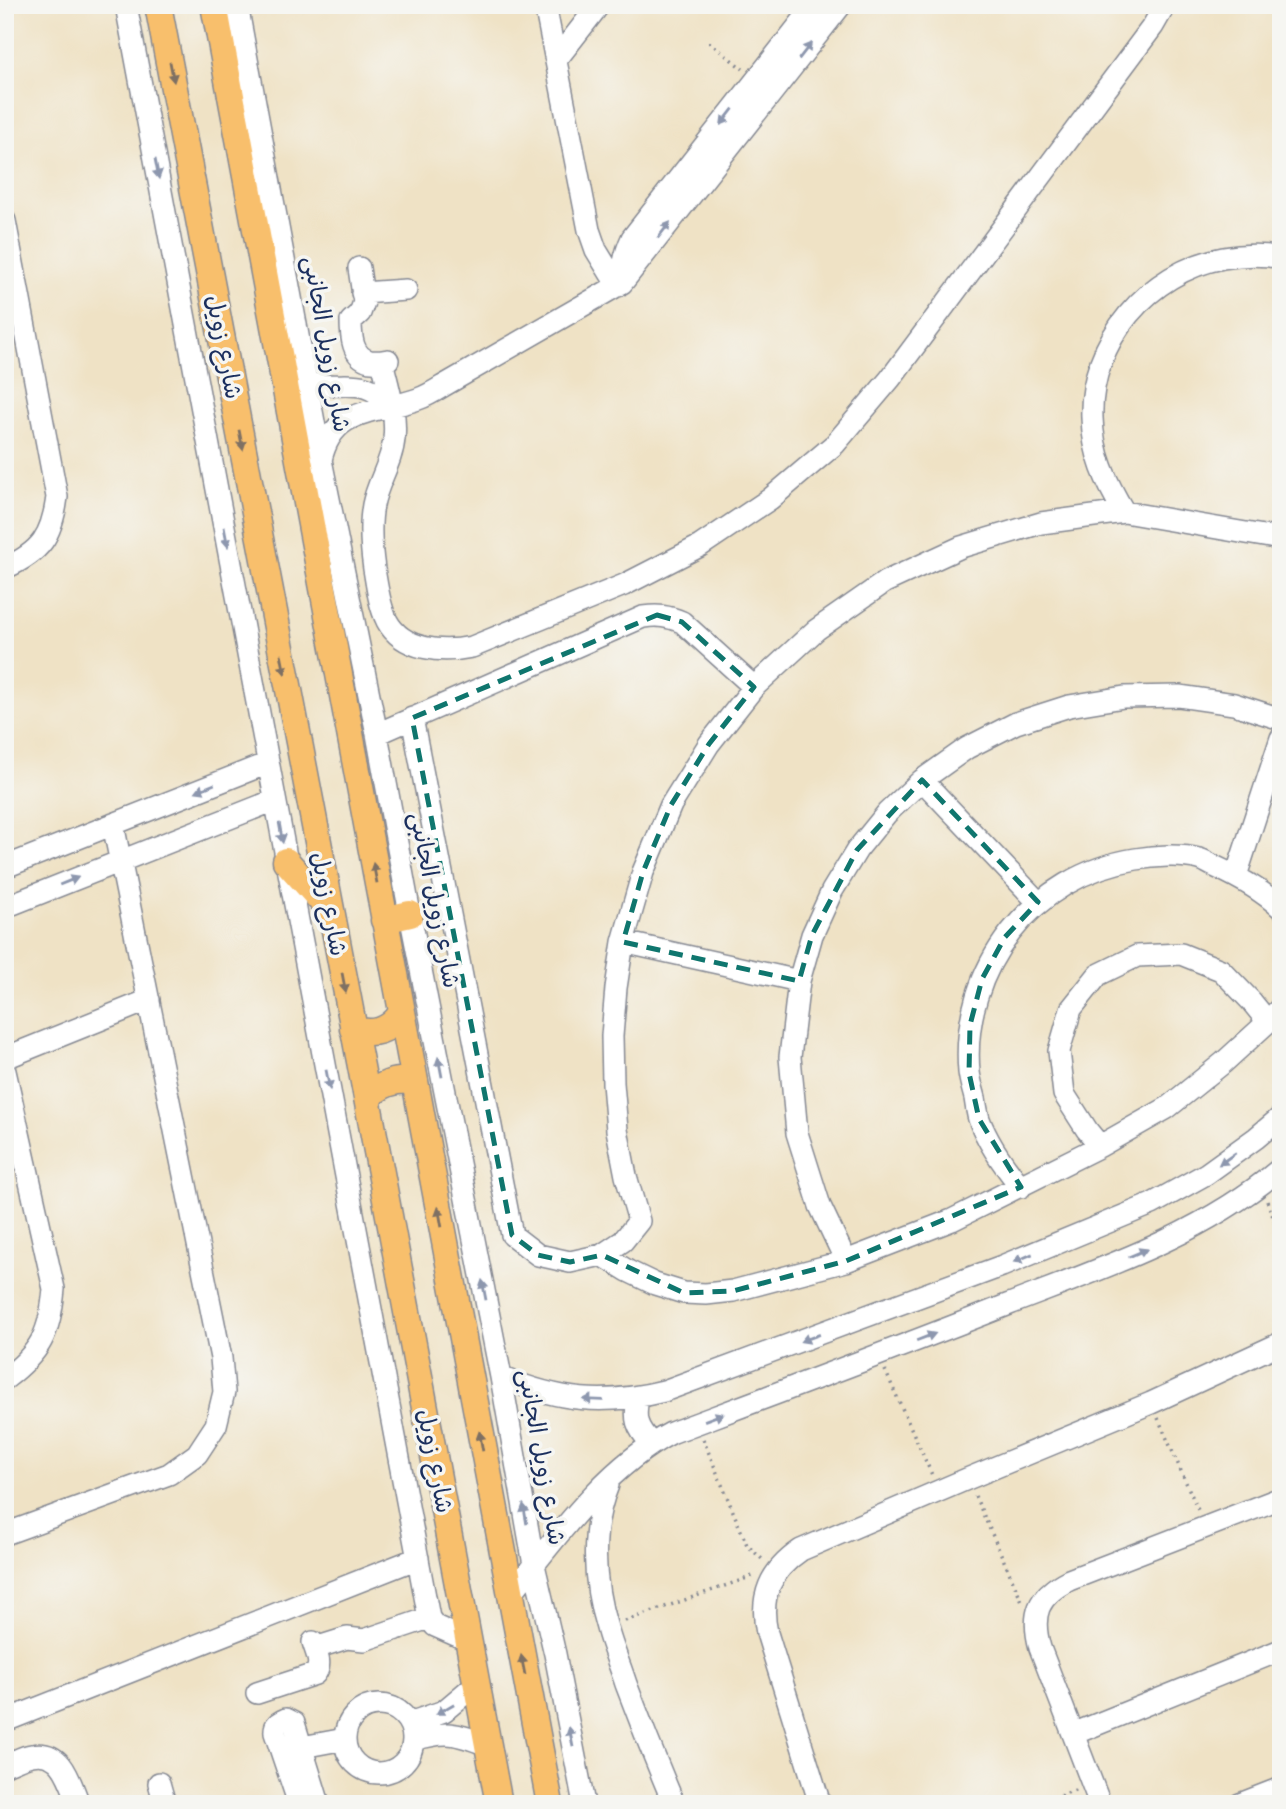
<svg xmlns="http://www.w3.org/2000/svg" width="1286" height="1809" font-family="'Playpen Sans','Playpen Sans Arabic',sans-serif">
  <rect width="100%" height="100%" fill="#f6f6f2"/>
  <filter id="ink" filterUnits="userSpaceOnUse"><feTurbulence type="fractalNoise" baseFrequency=".0143" numOctaves="2"/><feDisplacementMap in="SourceGraphic" scale="14" xChannelSelector="R" yChannelSelector="G"/><feConvolveMatrix kernelMatrix="1 2 1 2 8 2 1 2 1" color-interpolation-filters="sRGB"/></filter>
  <filter id="wash" filterUnits="userSpaceOnUse"><feTurbulence type="fractalNoise" baseFrequency=".00686" numOctaves="4" result="noise"/><feDisplacementMap in="SourceGraphic" scale="28" xChannelSelector="R" yChannelSelector="G"/><feGaussianBlur stdDeviation="1.57" result="paint"/><feColorMatrix in="noise" values="0 0 0 0 0 0 0 0 0 0 0 0 0 0 0 0 0 1.4 0 .05"/><feComposite in="paint" operator="in"/></filter>
  <g filter="url(#wash)">
    <rect width="100%" height="100%" fill="#efe2c5"/>
  </g>
  <g filter="url(#ink)">
    <g fill="none" stroke-linecap="round" stroke-linejoin="round">
      <defs>
        <path id="minor" d="M126 5 429 1618 435 1626 469 1641
          M237 5 321 460 377 734 410 914 501 1377 534 1565 555 1654 584 1804
          M545 5 589 230 596 250 618 286
          M556 60 599 5
          M5 221 57 497C52 536 41 552 5 568
          M359 268 364 302 360 313 351 321C351 336 352 357 370 361 376 362 382 361 388 360
          M622 283C622 266 625 253 632 238L815 5
          M362 293 406 290
          M382 361C388 386 397 413 394 439 392 462 377 483 373 505 369 526 371 548 374 569 377 586 379 605 387 621 403 651 443 653 472 647L624 585 700 546 770 499 835 444 890 379 1153 26 1161 12 1162 5
          M308 383C345 391 362 373 392 406
          M321 460C333 406 376 414 418 399 427 396 435 391 443 386L622 283 841 5
          M1124 512C1106 482 1093 454 1092 418 1089 341 1149 272 1223 258 1241 255 1262 254 1281 258
          M412 718 512 1235 538 1255 570 1262 602 1255 623 1241 639 1221 626 1176 617 1130 613 1083 612 1036 616 988 623 942 643 872 671 805 709 744 754 687 816 630 885 582 961 547 1041 523 1124 512 1281 539
          M377 734 643 617C658 615 668 616 682 622L754 687
          M922 780 1038 902
          M5 867 268 763
          M1236 876 1281 738
          M5 907 275 800
          M623 942 799 981
          M5 1058 149 1000
          M5 1071 54 1289C50 1333 41 1352 5 1379
          M1100 1146 1087 1130 1064 1094 1059 1051 1071 1009 1098 975 1137 956 1181 954 1221 970 1251 1001 1268 1022
          M1021 1187C1004 1166 988 1144 979 1119 977 1112 976 1105 975 1098 973 1090 970 1081 969 1072 960 968 1033 875 1136 859 1154 856 1181 854 1199 859 1204 860 1209 864 1214 866 1238 877 1262 890 1281 908
          M602 1255 628 1271 655 1284 684 1293 706 1294 733 1291 846 1261 952 1220 1100 1146 1167 1108 1223 1063 1268 1022 1281 1007
          M846 1261 820 1206 797 1133 790 1057 799 981 812 935 832 891 857 850 887 813 922 780 967 748 1016 723 1069 706 1124 697 1179 696 1234 704 1281 719
          M501 1377C560 1401 603 1406 664 1391L1002 1266 1152 1204 1206 1174 1256 1138 1281 1117
          M638 1398C634 1419 636 1427 651 1443
          M608 1485C590 1528 593 1583 607 1628 612 1647 620 1665 626 1684 641 1724 657 1764 674 1804
          M5 1534 169 1474 197 1454 216 1425 224 1392 221 1358 113 824
          M510 1595C555 1539 606 1467 671 1433 783 1391 896 1349 1007 1305 1103 1268 1202 1235 1281 1168
          M315 1648 347 1638 364 1640 429 1618
          M257 1693 315 1674C323 1664 316 1653 313 1642
          M345 1739a34 34 0 1 1 68 0a34 34 0 1 1-68 0Z
          M5 1721 418 1558
          M409 1723 444 1711 476 1684
          M1073 1734 1281 1650
          M413 1740C448 1730 455 1733 488 1745
          M302 1747 345 1739
          M5 1765C14 1762 23 1756 32 1755 63 1749 70 1782 79 1804
          M159 1783 165 1804
          M299 1804 275 1733C274 1724 279 1722 286 1719L294 1723 319 1804
          M820 1804 767 1633C759 1596 770 1571 801 1550L967 1479 1151 1403 1281 1343
          M1100 1804 1040 1648C1031 1615 1037 1596 1069 1580L1281 1498
          M1240 1804 1281 1788"/>
        <path id="major" d="M158 5 367 1098 499 1804
          M214 5 550 1804
          M286 861 329 909
          M384 920 410 914
          M353 1029C373 1036 389 1031 401 1014
          M367 1098C381 1084 394 1079 414 1081"/>
      </defs>
      <use href="#minor" stroke="#858892" stroke-width="24"/>
      <use href="#major" stroke="#858892" stroke-width="29"/>
      <path stroke="#858892" stroke-width="3.5" stroke-dasharray="2 5" stroke-linecap="butt" d="M709 42 743 69
        M1267 1201 1281 1238
        M885 1370 932 1475
        M1158 1418 1198 1510
        M703 1439 747 1545 763 1560
        M975 1496 1022 1601
        M625 1621 753 1576
        M1041 1804 1077 1789"/>
      <use href="#minor" stroke="#fff" stroke-width="21"/>
      <use href="#major" stroke="#f8bf6c" stroke-width="26"/>
    </g>
    <defs><path id="oneway-solid" d="M-6-.8H1V-3.2L6.5 0L1 3.2V.8H-6Z" transform="scale(1.75)"/></defs>
    <g fill="#8d97ae">
      <use href="#oneway-solid" transform="translate(805 51) rotate(-52)"/>
      <use href="#oneway-solid" transform="translate(727 117) rotate(128)"/>
      <use href="#oneway-solid" transform="translate(157 169) rotate(79)"/>
      <use href="#oneway-solid" transform="translate(664 230) rotate(-52)"/>
      <use href="#oneway-solid" transform="translate(226 537) rotate(79)"/>
      <use href="#oneway-solid" transform="translate(205 788) rotate(158)"/>
      <use href="#oneway-solid" transform="translate(281 833) rotate(80)"/>
      <use href="#oneway-solid" transform="translate(69 881) rotate(-22)"/>
      <use href="#oneway-solid" transform="translate(440 1067) rotate(-101)"/>
      <use href="#oneway-solid" transform="translate(328 1080) rotate(79)"/>
      <use href="#oneway-solid" transform="translate(1227 1159) rotate(145)"/>
      <use href="#oneway-solid" transform="translate(1138 1253) rotate(-23)"/>
      <use href="#oneway-solid" transform="translate(1023 1258) rotate(157)"/>
      <use href="#oneway-solid" transform="translate(484 1290) rotate(-101)"/>
      <use href="#oneway-solid" transform="translate(926 1337) rotate(-21)"/>
      <use href="#oneway-solid" transform="translate(810 1338) rotate(160)"/>
      <use href="#oneway-solid" transform="translate(593 1400) rotate(-178)"/>
      <use href="#oneway-solid" transform="translate(714 1417) rotate(-20)"/>
      <use href="#oneway-solid" transform="translate(525 1514) rotate(-100)"/>
      <use href="#oneway-solid" transform="translate(445 1709) rotate(150)"/>
      <use href="#oneway-solid" transform="translate(571 1737) rotate(-101)"/>
    </g>
    <g fill="#7e7064">
      <use href="#oneway-solid" transform="translate(172 72) rotate(79)"/>
      <use href="#oneway-solid" transform="translate(241 440) rotate(79)"/>
      <use href="#oneway-solid" transform="translate(283 664) rotate(79)"/>
      <use href="#oneway-solid" transform="translate(375 873) rotate(-101)"/>
      <use href="#oneway-solid" transform="translate(344 983) rotate(79)"/>
      <use href="#oneway-solid" transform="translate(440 1217) rotate(-100)"/>
      <use href="#oneway-solid" transform="translate(481 1441) rotate(-100)"/>
      <use href="#oneway-solid" transform="translate(523 1665) rotate(-101)"/>
    </g>
  </g>
  <path fill="none" stroke="#0f766e" stroke-width="5" stroke-dasharray="14 9" stroke-linejoin="round" d="M657 615 682 622 754 687 709 744 671 805 643 872 623 942 799 981 812 935 857 850 922 780 1038 902 1005 937 982 979 970 1025 969 1073 979 1119 1021 1187 846 1261 733 1291 684 1293 602 1255 570 1262 538 1255 512 1235 412 718Z"/>
  <g text-anchor="middle" stroke-width="7" stroke-linejoin="round" paint-order="stroke">
    <g font-size="24" fill="#1b2f5e" stroke="#f6f6f2">
      <text transform="translate(327 344) rotate(80)" y="8">شارع زويل الجانبى</text>
      <text transform="translate(224 347) rotate(79)" y="8">شارع زويل</text>
      <text transform="translate(435 900) rotate(79)" y="8">شارع زويل الجانبى</text>
      <text transform="translate(329 904) rotate(79)" y="8">شارع زويل</text>
      <text transform="translate(542 1457) rotate(80)" y="8">شارع زويل الجانبى</text>
      <text transform="translate(435 1461) rotate(79)" y="8">شارع زويل</text>
    </g>
  </g>
  <rect width="1286" height="1809" fill="none" stroke="#f6f6f2" stroke-width="28"/>
</svg>
